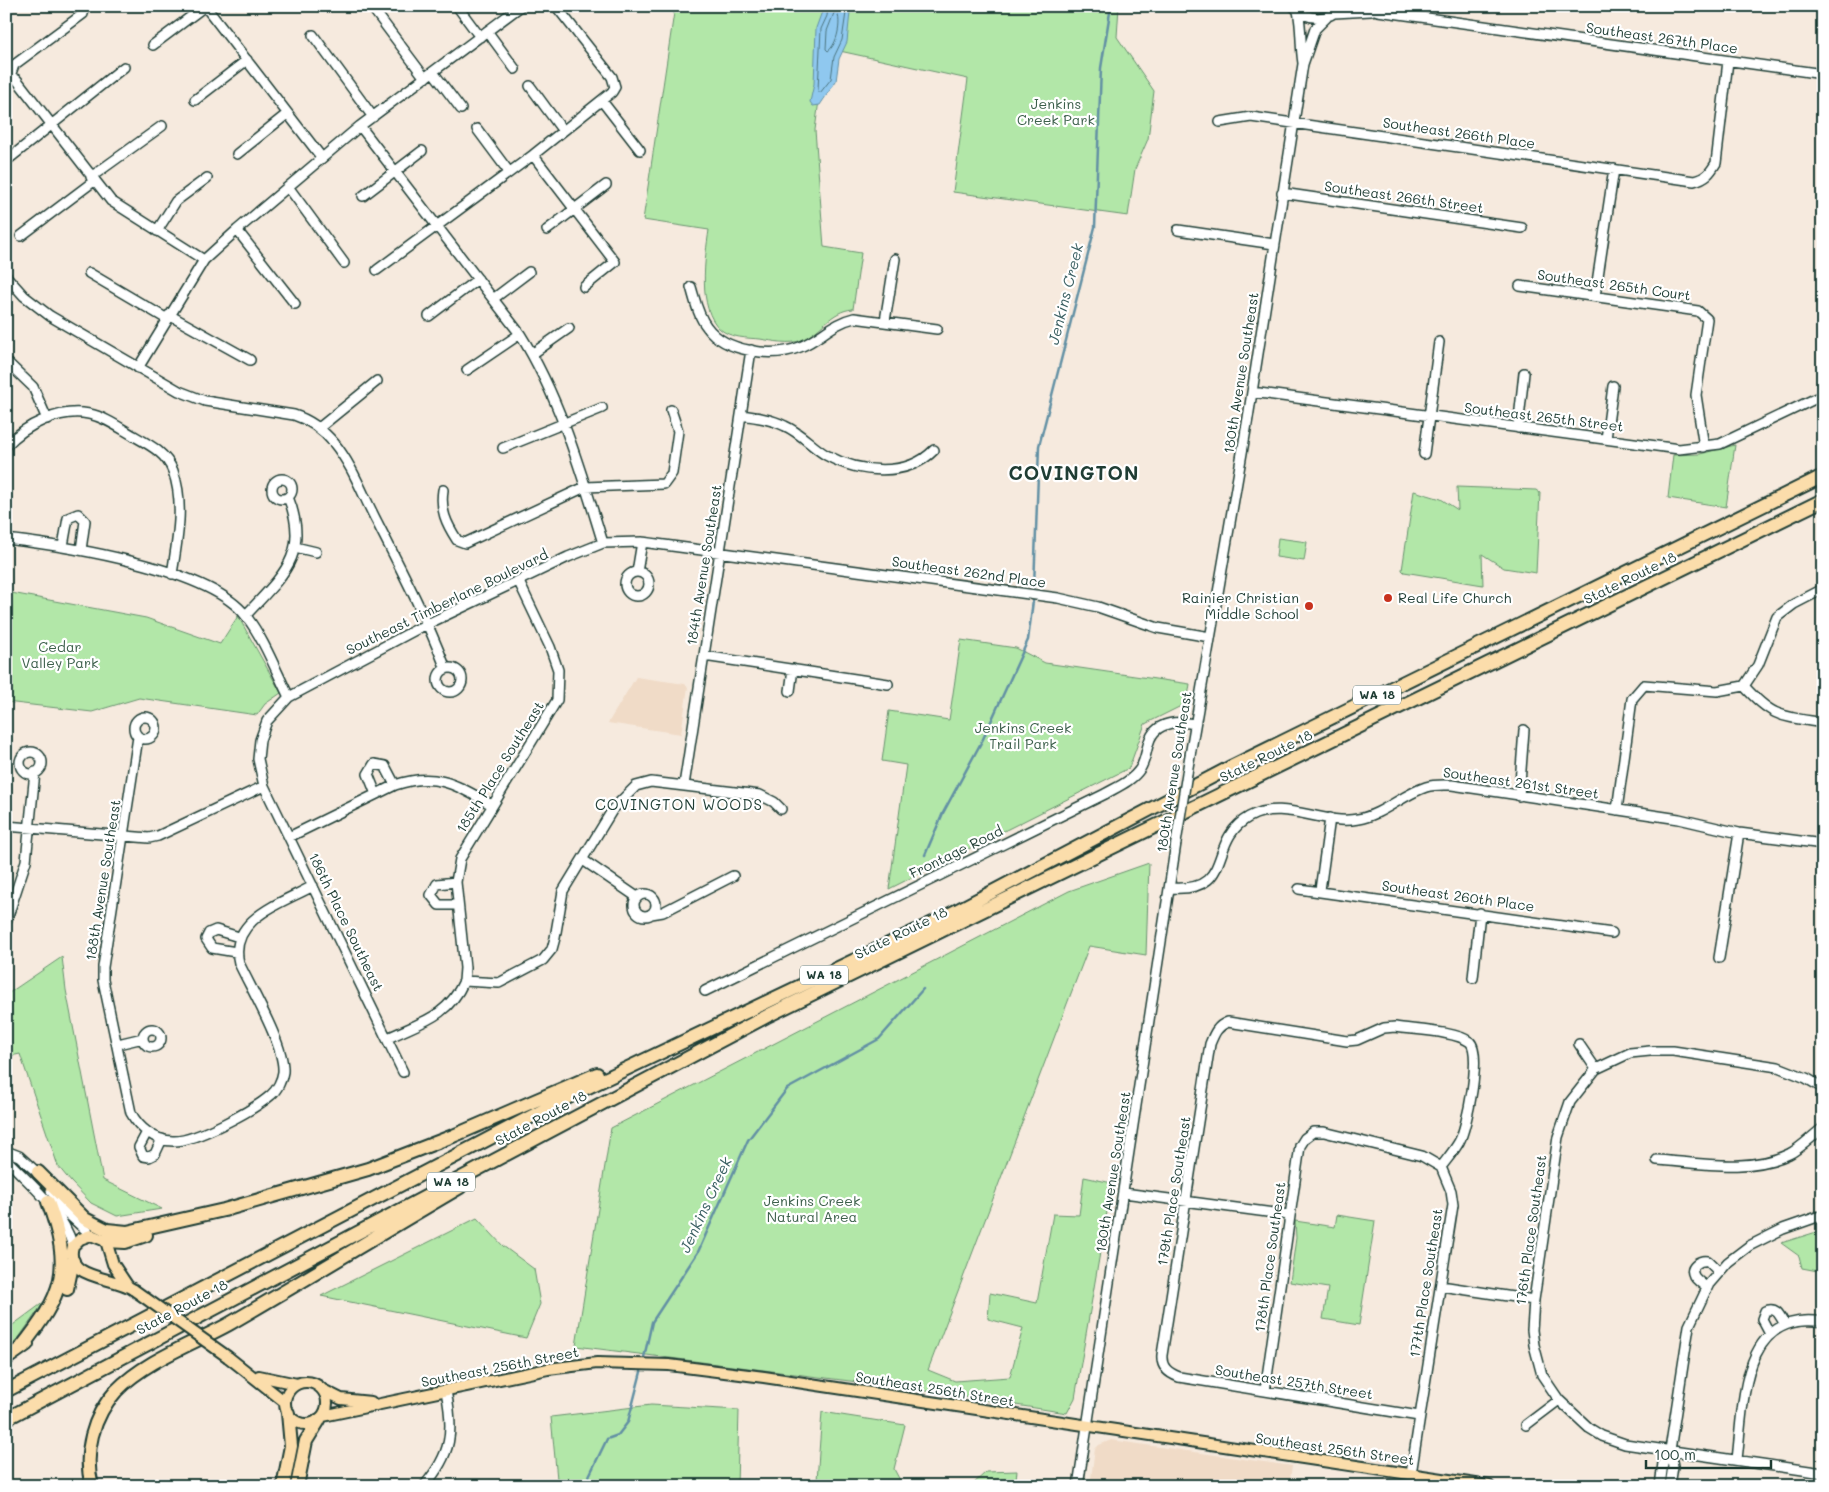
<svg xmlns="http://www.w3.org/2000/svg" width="1829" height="1492" font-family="Mali,sans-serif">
  <rect width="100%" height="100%" fill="#f6eade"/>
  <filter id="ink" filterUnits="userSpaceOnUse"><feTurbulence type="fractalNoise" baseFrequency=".02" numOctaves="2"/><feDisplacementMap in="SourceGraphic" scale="10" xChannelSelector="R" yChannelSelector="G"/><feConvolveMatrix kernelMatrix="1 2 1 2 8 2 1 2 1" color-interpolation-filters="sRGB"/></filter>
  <g filter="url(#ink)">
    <path fill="#f0dbc7" d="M636 677 685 684 688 687 681 734 608 723Z
      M1111 1440 1292 1466 1289 1486H1090L1095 1449 1099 1445Z"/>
    <path fill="#b2e7a8" stroke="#68926e" d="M675 6H1119L1117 37 1154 91 1148 139 1135 169 1128 216 953 192 968 79 826 48 815 130 824 247 861 253 853 309C830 311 822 331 802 340 790 345 773 341 760 339 748 338 730 338 720 329 697 308 705 258 709 230L643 220Z
      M1735 445 1726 507 1668 498 1673 455 1700 454Z
      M1457 487 1536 490 1540 493 1536 573 1504 568 1482 554 1483 585 1404 572 1402 570 1414 491 1441 499 1458 510Z
      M1278 538 1307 542 1304 561 1276 557Z
      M6 592 146 618 220 644 238 616 281 693 265 704 257 715 139 698 92 712 6 702Z
      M961 640 1016 648 1045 663 1190 684 1187 703 1145 724 1129 768 889 889 906 765 882 761 889 711 949 720Z
      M1149 863 1146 955 1089 946 928 1370 955 1381 1010 1377 1023 1328 988 1319 990 1293 1037 1303 1053 1214 1079 1215 1084 1177 1112 1183 1075 1398 1067 1413 920 1390 576 1346 611 1128 1069 891Z
      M62 957 66 990 103 1180 162 1209 117 1216 91 1203 71 1182 58 1166 20 1054 6 1057V995Z
      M1337 1215 1375 1221 1359 1325 1323 1319 1328 1288 1290 1282 1296 1238 1295 1221 1335 1227Z
      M477 1218 503 1246 534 1269 540 1304 526 1338 321 1296Z
      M1823 1230V1272L1802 1268 1799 1256 1781 1243Z
      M44 1302 18 1339 6 1351V1330Z
      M651 1405 739 1410 737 1486H476L477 1481 557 1479 551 1417Z
      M822 1412 905 1425 894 1469 903 1486H823L817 1480Z
      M1017 1471 1015 1486H971L986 1472Z"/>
    <path fill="#8fc8ef" stroke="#6290a4" d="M824 6H853L850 12 847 42 839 59 836 81 820 105 813 106 810 102 814 84 816 28Z"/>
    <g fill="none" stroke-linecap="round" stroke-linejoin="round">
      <path stroke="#4c757f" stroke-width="1" d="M828 6 827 16 821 29 818 90 820 93 831 79 834 57 842 40 847 6
        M837 12C842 22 837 45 828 51L826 49 827 31 834 13Z"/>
      <path stroke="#6290a4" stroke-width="2.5" d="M1034 587 1039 446 1095 227 1101 68 1111 6
        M925 855 943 813 983 739 1028 640 1033 601
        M643 1362 652 1322 698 1252 748 1140 787 1089 879 1039 923 989
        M588 1486 589 1476 607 1439 618 1435 628 1422 642 1368"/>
      <defs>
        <path id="minor" d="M205 6 322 158
          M371 6 425 78
          M457 6 480 37
          M1293 6C1307 21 1328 22 1342 6
          M1363 6 1378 11 1823 74
          M1298 11C1302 29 1300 45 1303 63
          M1334 13 1371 11
          M487 31 515 69
          M313 35 373 117
          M153 45 205 6
          M433 72 461 109
          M6 76H10L14 65 83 14
          M10 76 17 80 111 201 204 260
          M530 86 563 131
          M195 100 247 60
          M602 101 640 150
          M1220 122 1251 117 1694 181C1706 178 1710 173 1716 163L1728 61
          M360 126 520 334C560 398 581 472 603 543
          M477 129 509 172
          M237 154 287 114
          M533 155 615 262 584 287
          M6 161 124 67
          M91 177 162 126
          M289 188 344 263
          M1282 193 1522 228
          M363 196 422 151
          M237 230 295 304
          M547 230 606 185
          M1178 230 1274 244
          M157 231 176 201 207 178
          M21 236 94 181
          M377 270 533 155 612 92 615 87 612 77 556 6
          M89 273 167 319
          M6 276 24 296 50 316 179 391 205 401 294 415C310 420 323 430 334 443 352 465 363 495 376 520 401 569 426 617 446 669
          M1520 286 1698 311 1707 319 1696 395 1704 447
          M691 287C695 300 698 316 707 327 725 352 773 358 800 347 820 339 832 323 854 318L937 329
          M1595 296 1614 169
          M493 299 529 272
          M169 315 250 360
          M429 316 478 279
          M885 321 895 259
          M532 354 569 328
          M6 361 33 387 47 419
          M138 368 204 260 237 230 360 126 521 6
          M467 370 520 334
          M1252 392 1679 449 1720 444 1823 395
          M741 415C756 417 771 419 785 426 801 433 812 447 826 455 859 473 907 478 934 450
          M319 428 377 381
          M1518 428 1524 373
          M1606 439 1613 386
          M6 446C25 425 60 408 89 414 105 417 120 428 134 436 150 445 166 453 173 471 185 504 177 541 172 574
          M503 448 602 408
          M1424 454 1439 342
          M272 489a10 10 0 1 1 20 0a10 10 0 1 1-20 0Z
          M443 490C440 510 446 523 457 540L465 543 585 487 664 484 672 473 678 431 671 410
          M6 539C65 546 210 568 246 616 264 639 276 671 289 697
          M63 546 68 518 78 514 85 521 81 550
          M295 547 316 552
          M637 572 642 542
          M625 584a12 12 0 1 1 24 0a12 12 0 1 1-24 0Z
          M246 615C282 576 311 554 288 497
          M704 656 888 684
          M438 680a12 12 0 1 1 24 0a12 12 0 1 1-24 0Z
          M1744 686 1758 665 1777 617 1794 604 1823 589
          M1744 686C1773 718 1781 716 1823 723
          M790 691 793 669
          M134 728a11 11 0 1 1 22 0a11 11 0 1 1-22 0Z
          M138 737 103 967V980L131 1113C139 1128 155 1141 173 1141 195 1142 254 1110 271 1095 277 1090 282 1080 283 1072 285 1046 251 989 239 963 228 919 282 903 313 886
          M20 763a11 11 0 1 1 22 0a11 11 0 1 1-22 0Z
          M1187 773 1248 418 1303 64 1315 29 1327 17
          M684 785 751 350
          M376 794 368 774 374 764 385 766 395 785
          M1519 796 1524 730
          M1617 810 1632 699 1644 685 1717 691 1744 686
          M6 826 149 838 158 836 264 786
          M289 837 395 785C437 771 456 785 492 805
          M583 860 637 897
          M456 882 437 884 431 895 439 905H458
          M1170 888C1236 893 1206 841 1249 817 1284 798 1322 826 1358 819 1382 815 1402 795 1426 787 1435 784 1444 785 1452 785L1679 819 1739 833 1823 844
          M1299 889 1612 933
          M1320 890 1330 818
          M634 905a11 11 0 1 1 22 0a11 11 0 1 1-22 0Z
          M651 914 663 912 733 876
          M6 922 26 861 35 772
          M236 952 212 948 206 939 209 933 216 930 239 937
          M1719 958 1739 833
          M1473 978 1480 913
          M464 981 465 968 456 882 460 859 557 700 558 670 550 647 519 582
          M705 991 1105 794C1117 787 1132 781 1140 769 1146 760 1146 749 1150 739 1158 721 1178 721 1195 724
          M143 1038a9 9 0 1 1 18 0a9 9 0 1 1-18 0Z
          M388 1038C421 1022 448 1017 464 981L499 983 543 960 552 949 555 938 563 891 613 809 636 786 651 782 760 795 774 802 781 809
          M118 1044 143 1038
          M1579 1044 1596 1069
          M403 1072 264 786 258 759 260 740 267 721 289 697 419 628 568 557 603 543 642 542 1058 598 1098 607 1158 628 1210 637
          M1823 1088 1806 1078 1778 1067 1673 1051H1650L1630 1053 1596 1069 1570 1102 1558 1137 1534 1300 1532 1330 1534 1345 1542 1375 1559 1400 1589 1428 1602 1436 1625 1444 1823 1473
          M147 1132 139 1147 143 1156 149 1157 155 1154 162 1139
          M6 1151 19 1156 41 1176
          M6 1159C32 1186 61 1208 73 1246
          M1657 1160C1699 1163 1750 1173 1789 1154 1801 1148 1812 1136 1823 1128
          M51 1191 68 1214 91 1235
          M1124 1193 1289 1215
          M1441 1286 1534 1300
          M1707 1288C1703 1284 1697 1281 1694 1276 1689 1266 1699 1260 1708 1261L1719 1272
          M1770 1334 1762 1319 1765 1311C1777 1306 1780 1316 1785 1325
          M1265 1391 1300 1146 1305 1138 1313 1132H1324L1422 1156 1441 1167
          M1526 1425 1559 1400
          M1670 1450 1689 1326 1709 1284 1728 1262 1749 1246 1783 1229 1823 1215
          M1737 1459C1744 1404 1740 1309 1823 1322
          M1411 1474 1453 1205 1451 1191 1441 1167C1447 1159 1454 1151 1459 1142 1467 1128 1482 1053 1470 1042 1456 1031 1413 1030 1395 1027L1384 1028 1357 1040 1347 1041 1228 1022C1217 1026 1214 1034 1210 1044L1162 1355C1161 1367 1168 1373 1179 1377L1419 1416
          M424 1486C452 1454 454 1431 446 1391
          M1078 1486 1176 843
          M1660 1486 1663 1463 1670 1450 1673 1466 1670 1486"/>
        <path id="major" d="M127 1285 113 1264 106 1241 91 1235 80 1239 73 1246C63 1280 115 1276 134 1290
          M228 1357 285 1402
          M259 1376 297 1384
          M285 1403a21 21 0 1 1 42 0a21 21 0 1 1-42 0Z
          M323 1390 341 1399 371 1402
          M323 1416 548 1369 597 1363 669 1365 764 1377 1489 1486"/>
        <path id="highway" d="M38 1172 85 1219 107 1230 127 1232 224 1210 368 1169 453 1136 597 1074
          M106 1241 125 1242 146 1235
          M67 1289 73 1261
          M20 1349C64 1294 73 1269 48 1202
          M6 1359 27 1344
          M6 1391 586 1088 935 922 1229 768 1823 476
          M6 1419 769 1015 1823 500
          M92 1486C83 1453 93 1416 116 1391 146 1360 193 1344 229 1324 307 1279 383 1232 460 1187
          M283 1486 291 1446 288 1413
          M297 1486 306 1441 319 1420"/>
      </defs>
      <use href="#minor" stroke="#1f3d34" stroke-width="12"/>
      <use href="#major" stroke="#1f3d34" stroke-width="14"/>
      <use href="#highway" stroke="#1f3d34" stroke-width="16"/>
      <use href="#minor" stroke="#fff" stroke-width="9"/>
      <use href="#major" stroke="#fbddab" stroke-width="10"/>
      <use href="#highway" stroke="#fbddab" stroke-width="12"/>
      <defs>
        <path id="minor-bridge" d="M1176 843 1187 773"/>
        <path id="major-bridge" d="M134 1290 228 1357"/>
      </defs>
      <use href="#minor-bridge" stroke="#1f3d34" stroke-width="12" stroke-linecap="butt"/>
      <use href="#major-bridge" stroke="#1f3d34" stroke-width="14" stroke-linecap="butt"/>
      <use href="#minor-bridge" stroke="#fff" stroke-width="9"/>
      <use href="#major-bridge" stroke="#fbddab" stroke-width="10"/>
    </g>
  </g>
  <g fill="#c8321e" stroke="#fff" stroke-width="2">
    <circle cx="1388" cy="598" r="5"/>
    <circle cx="1309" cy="606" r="5"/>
  </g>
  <g text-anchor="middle" stroke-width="4.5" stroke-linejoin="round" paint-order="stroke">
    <g fill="#fff" stroke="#627771" stroke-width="1">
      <rect x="1353" y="685.5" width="48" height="19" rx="4"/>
      <rect x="800" y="965.5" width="48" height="19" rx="4"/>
      <rect x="427" y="1172.5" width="48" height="19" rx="4"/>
    </g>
    <g font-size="12" font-weight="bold" fill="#1f3d34">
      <text x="1377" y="699">WA 18</text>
      <text x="824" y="979">WA 18</text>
      <text x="451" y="1186">WA 18</text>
    </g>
    <g font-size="14" fill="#1f3d34" stroke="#fff">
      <text transform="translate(1662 38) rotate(8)" y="5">Southeast 267th Place</text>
      <text transform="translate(1459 133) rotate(8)" y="5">Southeast 266th Place</text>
      <text transform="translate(1404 197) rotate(8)" y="5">Southeast 266th Street</text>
      <text transform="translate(1614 285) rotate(8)" y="5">Southeast 265th Court</text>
      <text transform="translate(1241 373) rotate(-81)" y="5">180th Avenue Southeast</text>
      <text transform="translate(1544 417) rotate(7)" y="5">Southeast 265th Street</text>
      <text transform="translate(704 565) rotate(-81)" y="5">184th Avenue Southeast</text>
      <text transform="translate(969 572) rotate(8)" y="5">Southeast 262nd Place</text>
      <text transform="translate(1630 578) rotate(-26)" y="5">State Route 18</text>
      <text transform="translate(447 602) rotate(-26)" y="5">Southeast Timberlane Boulevard</text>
      <text transform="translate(1266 756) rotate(-26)" y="5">State Route 18</text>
      <text transform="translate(500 767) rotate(-58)" y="5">185th Place Southeast</text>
      <text transform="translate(1174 772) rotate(-81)" y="5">180th Avenue Southeast</text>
      <text transform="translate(1521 783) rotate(8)" y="5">Southeast 261st Street</text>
      <text transform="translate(956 852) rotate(-26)" y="5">Frontage Road</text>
      <text transform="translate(103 880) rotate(-81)" y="5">188th Avenue Southeast</text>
      <text transform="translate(1458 896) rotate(8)" y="5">Southeast 260th Place</text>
      <text transform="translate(346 922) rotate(64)" y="5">186th Place Southeast</text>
      <text transform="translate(901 933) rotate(-26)" y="5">State Route 18</text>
      <text transform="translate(541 1118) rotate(-28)" y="5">State Route 18</text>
      <text transform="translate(1113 1172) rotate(-81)" y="5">180th Avenue Southeast</text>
      <text transform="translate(1174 1191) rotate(-81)" y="5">179th Place Southeast</text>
      <text transform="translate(1531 1230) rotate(-82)" y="5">176th Place Southeast</text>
      <text transform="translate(1270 1257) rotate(-82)" y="5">178th Place Southeast</text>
      <text transform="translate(1426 1283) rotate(-81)" y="5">177th Place Southeast</text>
      <text transform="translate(182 1307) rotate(-28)" y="5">State Route 18</text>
      <text transform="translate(500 1367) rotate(-11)" y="5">Southeast 256th Street</text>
      <text transform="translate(1294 1382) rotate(9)" y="5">Southeast 257th Street</text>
      <text transform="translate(935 1389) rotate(9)" y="5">Southeast 256th Street</text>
      <text transform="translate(1335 1449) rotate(8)" y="5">Southeast 256th Street</text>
    </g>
    <g font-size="14" fill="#3c5f4b" stroke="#fff">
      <text x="1056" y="109">Jenkins<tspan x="1056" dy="16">Creek Park</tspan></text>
      <text x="60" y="652">Cedar<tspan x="60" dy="16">Valley Park</tspan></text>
      <text x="1023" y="733">Jenkins Creek<tspan x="1023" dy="16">Trail Park</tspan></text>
      <text x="812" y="1206">Jenkins Creek<tspan x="812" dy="16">Natural Area</tspan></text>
    </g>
    <g font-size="14" fill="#1f3d34" stroke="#fff" text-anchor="end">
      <text x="1299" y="603">Rainier Christian<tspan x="1299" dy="16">Middle School</tspan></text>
      <text x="1398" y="603" text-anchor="start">Real Life Church</text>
    </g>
    <g font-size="15" font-style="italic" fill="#3b6063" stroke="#fff">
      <text transform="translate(1066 294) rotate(-76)" y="5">Jenkins Creek</text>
      <text transform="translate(706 1205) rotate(-65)" y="5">Jenkins Creek</text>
    </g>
    <g font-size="15" letter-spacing="1" fill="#1f3d34" stroke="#fff">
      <text x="679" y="810">COVINGTON WOODS</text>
    </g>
    <g font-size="19" font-weight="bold" letter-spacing="1" fill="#1f3d34" stroke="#fff">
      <text x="1074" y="480">COVINGTON</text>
    </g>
  </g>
  <rect width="1829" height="1492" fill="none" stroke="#fff" stroke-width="25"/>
  <rect x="12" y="12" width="1804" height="1467" fill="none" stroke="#1f3d34" stroke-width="2" filter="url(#ink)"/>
  <path d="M1646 1460v8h125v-8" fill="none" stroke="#1f3d34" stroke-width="2.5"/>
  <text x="1654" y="1460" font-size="15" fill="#1f3d34" stroke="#ffffff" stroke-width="4" paint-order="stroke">100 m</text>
</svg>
